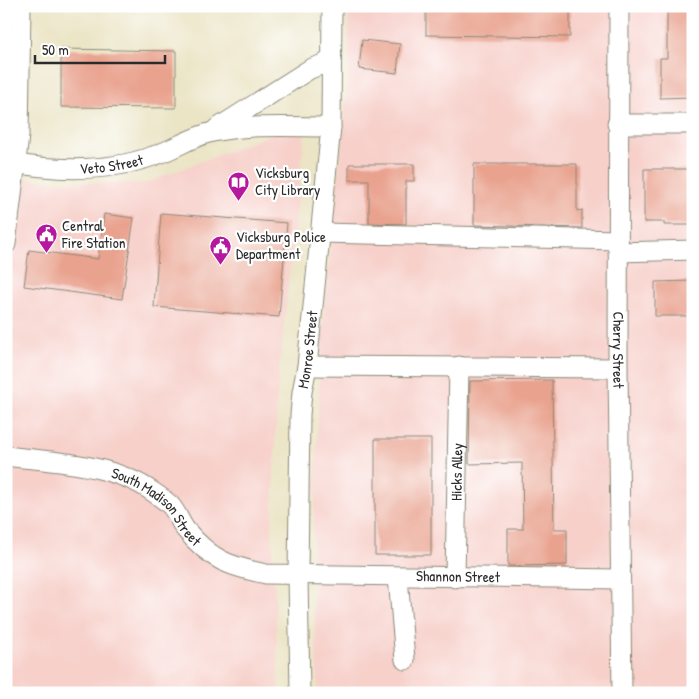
<svg xmlns="http://www.w3.org/2000/svg" width="699" height="699" font-family="'Patrick Hand',sans-serif">
  <rect width="100%" height="100%" fill="#fff"/>
  <filter id="ink" filterUnits="userSpaceOnUse"><feTurbulence type="fractalNoise" baseFrequency=".02" numOctaves="2"/><feDisplacementMap in="SourceGraphic" scale="10" xChannelSelector="R" yChannelSelector="G"/><feConvolveMatrix kernelMatrix="1 2 1 2 8 2 1 2 1" color-interpolation-filters="sRGB"/></filter>
  <filter id="wash" filterUnits="userSpaceOnUse"><feTurbulence type="fractalNoise" baseFrequency=".0096" numOctaves="4" result="noise"/><feDisplacementMap in="SourceGraphic" scale="20" xChannelSelector="R" yChannelSelector="G"/><feGaussianBlur stdDeviation="1.12" result="paint"/><feColorMatrix in="noise" values="0 0 0 0 0 0 0 0 0 0 0 0 0 0 0 0 0 1.4 0 .05"/><feComposite in="paint" operator="in"/></filter>
  <g filter="url(#wash)">
    <rect width="100%" height="100%" fill="#ebe4c5"/>
    <path fill="#f7d0ca" d="M348 6H693V692L605 689 604 693H318L312 564 321 341 349 72Z
      M306 121 278 377 272 531 279 693H6V176L54 182 146 183Z"/>
    <g id="blocks">
      <path fill="#e9a28e" d="M426 6H570V37L426 35Z
        M667 6H693V97L660 98V58H667Z
        M362 40 400 44 397 73 359 69Z
        M61 49 176 51V108L61 107Z
        M349 164H414V181H406V224L369 223V180H349Z
        M474 164H577V211L582 210V228L474 225Z
        M644 169H693V225H664V222H644Z
        M161 213 287 223 279 317 154 307Z
        M104 214 134 218 122 299 24 286 29 250 98 259Z
        M693 281V316H655V282Z
        M552 380 554 529H567V565L508 566V529H523L522 463 469 464 470 381Z
        M375 439H431V555H375Z"/>
    </g>
  </g>
  <g filter="url(#ink)">
    <use href="#blocks" fill-opacity="0" stroke="#8b8878" stroke-width="1"/>
    <g fill="none" stroke-linecap="round" stroke-linejoin="round">
      <defs>
        <g id="minor">
          <path id="s1" d="M619 6 618 368 622 693"/>
          <path d="M617 124H693"/>
          <path d="M216 129 310 69 331 61"/>
          <path id="s2" d="M6 162C55 171 106 173 153 156 173 150 192 136 213 132 252 124 291 127 331 127"/>
          <path d="M321 233 618 240"/>
          <path d="M6 244 19 136 21 6"/>
          <path d="M618 252 693 250"/>
          <path d="M307 366 618 368"/>
          <path id="s3" d="M6 456C54 462 112 463 153 492 159 496 166 501 171 506 177 513 180 522 185 529 211 560 228 566 266 574L620 579"/>
          <path d="M398 577 405 660"/>
          <path id="s4" d="M455 578 459 366"/>
          <path id="s5" d="M300 693 298 576 300 415 302 392 307 366 331 127 332 6"/>
        </g>
      </defs>
      <use href="#minor" stroke="#8b8878" stroke-width="21"/>
      <use href="#minor" stroke="#fff" stroke-width="19"/>
    </g>
  </g>
  <defs>
    <symbol id="library-pin" viewBox="-11 -11 22 30"><path d="M0 17L-7.5 6A9.5 9.5 0 1 1 7.5 6Z" fill="#b5179e" stroke="#fff"/><path d="M-6-4Q-3-5.5-.7-3.5V5Q-3 3-6 4ZM6-4Q3-5.5 .7-3.5V5Q3 3 6 4Z" fill="#fff"/></symbol>
    <symbol id="civic-pin" viewBox="-11 -11 22 30"><path d="M0 17L-7.5 6A9.5 9.5 0 1 1 7.5 6Z" fill="#b5179e" stroke="#fff"/><path d="M-.6-6.5H3V-4.5H.6V-3L4-1V1h2V6H-6V1h2V-1L-.6-3ZM-1.2 2.5V6h2.4V2.5Z" fill="#fff"/></symbol>
  </defs>
  <g fill-rule="evenodd">
    <use href="#library-pin" x="226" y="170" width="25" height="34"/>
    <use href="#civic-pin" x="34" y="222" width="25" height="34"/>
    <use href="#civic-pin" x="208" y="234" width="25" height="34"/>
  </g>
  <g text-anchor="middle" stroke-width="4.5" stroke-linejoin="round" paint-order="stroke">
    <g font-size="15" fill="#2b2b2b" stroke="#fff">
      <text dy="5" stroke="none"><textPath href="#s2" startOffset="106">Veto Street</textPath></text>
      <text dy="5" stroke="none"><textPath href="#s5" startOffset="344">Monroe Street</textPath></text>
      <text dy="5" stroke="none"><textPath href="#s1" startOffset="344">Cherry Street</textPath></text>
      <text dy="5" stroke="none"><textPath href="#s4" startOffset="106">Hicks Alley</textPath></text>
      <text dy="5" stroke="none"><textPath href="#s3" startOffset="165">South Madison Street</textPath></text>
      <text dy="5" stroke="none"><textPath href="#s3" startOffset="490">Shannon Street</textPath></text>
    </g>
    <g font-size="15" fill="#2b2b2b" stroke="#fff" text-anchor="start">
      <text x="255" y="178">Vicksburg<tspan x="255" dy="17">City Library</tspan></text>
      <text x="62" y="231">Central<tspan x="62" dy="17">Fire Station</tspan></text>
      <text x="236" y="242">Vicksburg Police<tspan x="236" dy="17">Department</tspan></text>
    </g>
  </g>
  <rect width="699" height="699" fill="none" stroke="#fff" stroke-width="25"/>
  <path d="M35 55v8h130v-8" fill="none" stroke="#2b2b2b" stroke-width="2.5"/>
  <text x="42" y="55" font-size="15" fill="#2b2b2b" stroke="#ffffff" stroke-width="4" paint-order="stroke">50 m</text>
</svg>
